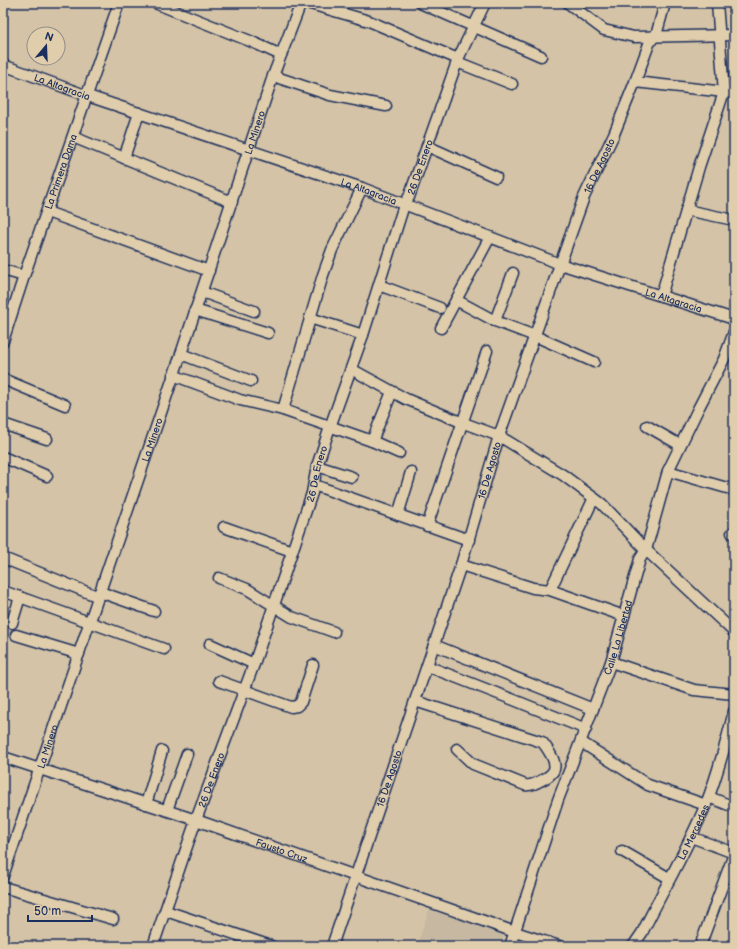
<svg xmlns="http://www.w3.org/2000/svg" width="737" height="949" font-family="'Balsamiq Sans',sans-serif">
  <rect width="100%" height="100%" fill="#d4c3a6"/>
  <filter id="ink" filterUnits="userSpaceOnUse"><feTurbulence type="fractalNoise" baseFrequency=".025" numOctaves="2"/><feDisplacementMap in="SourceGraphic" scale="8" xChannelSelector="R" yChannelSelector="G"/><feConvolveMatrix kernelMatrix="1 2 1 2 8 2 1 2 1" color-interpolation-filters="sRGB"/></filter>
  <g filter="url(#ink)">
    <path fill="#c6b8a1" d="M429 910 504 934 500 946H417Z"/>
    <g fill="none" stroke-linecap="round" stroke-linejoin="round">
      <defs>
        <g id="minor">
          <path d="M155 3 250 41 281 55"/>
          <path d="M307 3 369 21 458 59"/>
          <path d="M420 3 541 56"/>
          <path d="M568 3 604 30 634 37 734 35"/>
          <path d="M457 62 512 84"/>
          <path id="s1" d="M3 65 88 96 362 188 560 264 734 319"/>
          <path d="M273 76 330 95 386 106"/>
          <path d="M635 82 734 93"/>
          <path d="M73 137 232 202"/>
          <path d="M427 146 496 177"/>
          <path d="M124 158 139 113"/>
          <path d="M686 210 734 220"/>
          <path d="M47 212 209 271"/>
          <path d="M3 270 24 276"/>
          <path d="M379 285 440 308"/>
          <path d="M202 292 254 311"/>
          <path d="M661 296 699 167 724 92 717 3"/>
          <path d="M456 300 495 321 535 336 594 362"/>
          <path d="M195 310 268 333"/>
          <path d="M310 318 363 335"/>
          <path d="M495 321 513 273"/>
          <path d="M441 328 490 237"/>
          <path id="s2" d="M3 341 24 276 119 3"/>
          <path d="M181 354 251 381"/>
          <path d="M351 369 406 399 461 422 499 436 563 475 602 504 646 550 734 632"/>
          <path d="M173 375 240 400 283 410 372 441 399 453"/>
          <path d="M3 379 65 405"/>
          <path d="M283 410 323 275 332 250 362 188"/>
          <path d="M3 424 47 439"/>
          <path d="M647 426 680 445"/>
          <path d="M372 441 392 392"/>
          <path d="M3 457 47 476"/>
          <path d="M317 466 352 477"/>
          <path d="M668 471 734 490"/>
          <path d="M314 485 469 540"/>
          <path d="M398 515 411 472"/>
          <path d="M427 526 487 351"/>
          <path d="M224 527 292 551"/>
          <path d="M732 533H734"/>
          <path d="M3 558 99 597"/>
          <path d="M461 565 533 588 550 590 594 498"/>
          <path d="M219 578 247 589 292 617 334 632"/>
          <path d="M550 590 624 616"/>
          <path d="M3 591 164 649"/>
          <path d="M100 592 154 611"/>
          <path d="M12 623 20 597"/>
          <path d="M16 635 79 654"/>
          <path d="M210 644 254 664"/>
          <path d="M434 645 593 709"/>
          <path d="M611 662 694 690 734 694"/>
          <path d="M427 666 514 700 586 729"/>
          <path d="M219 681 291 707 297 706 301 702 313 665"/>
          <path d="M415 701 542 742C546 746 548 750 551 755 559 769 553 775 540 781 535 784 531 786 525 785L473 764 457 749"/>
          <path d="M581 742 648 785 706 805"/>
          <path id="s3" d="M3 757 196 820 515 932 559 946"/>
          <path d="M709 797 734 807"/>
          <path d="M146 804 162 751"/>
          <path d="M167 810 187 754"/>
          <path d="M691 837 734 853"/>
          <path d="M622 851 669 878"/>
          <path id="s4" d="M3 876 181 354 273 76 301 3"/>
          <path d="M3 887 113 919"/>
          <path d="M166 911 271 946"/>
          <path id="s5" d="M153 946 196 820 254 664 312 493 317 466 330 427 363 335 404 205 409 197 458 59 485 3"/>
          <path id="s6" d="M332 946 461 565 499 436 584 197 614 134 635 82 649 44 657 32 665 3"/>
          <path id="s7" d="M510 946 558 800 611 662 640 559 646 550 668 471 698 409 724 359 734 332"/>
          <path id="s8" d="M633 946 642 933C663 890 688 848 706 804 718 774 726 743 734 711"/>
          <path d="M700 946 734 854"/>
        </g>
      </defs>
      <use href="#minor" stroke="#1b2f5e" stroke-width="13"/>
      <use href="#minor" stroke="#e0cdab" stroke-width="10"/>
    </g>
  </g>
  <g text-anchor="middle" stroke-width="3" stroke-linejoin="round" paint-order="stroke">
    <g font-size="10" fill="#1b2f5e" stroke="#e0cdab">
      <text dy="4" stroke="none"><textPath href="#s1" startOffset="63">La Altagracia</textPath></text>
      <text dy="4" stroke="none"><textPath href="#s4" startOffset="785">La Minero</textPath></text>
      <text dy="4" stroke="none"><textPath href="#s6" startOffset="825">16 De Agosto</textPath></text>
      <text dy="4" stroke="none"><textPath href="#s5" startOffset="824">26 De Enero</textPath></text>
      <text dy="4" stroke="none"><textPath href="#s2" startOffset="179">La Primera Dama</textPath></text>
      <text dy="4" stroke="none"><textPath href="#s1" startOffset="387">La Altagracia</textPath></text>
      <text dy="4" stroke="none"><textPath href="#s1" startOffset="711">La Altagracia</textPath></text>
      <text dy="4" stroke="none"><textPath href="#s4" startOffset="461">La Minero</textPath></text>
      <text dy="4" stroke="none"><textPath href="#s6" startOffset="501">16 De Agosto</textPath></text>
      <text dy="4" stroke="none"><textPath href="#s5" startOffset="500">26 De Enero</textPath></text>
      <text dy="4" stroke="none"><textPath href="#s7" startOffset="327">Calle La Libertad</textPath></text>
      <text dy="4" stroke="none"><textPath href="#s4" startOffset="137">La Minero</textPath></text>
      <text dy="4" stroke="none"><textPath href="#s5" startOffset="176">26 De Enero</textPath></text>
      <text dy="4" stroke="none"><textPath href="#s6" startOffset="177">16 De Agosto</textPath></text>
      <text dy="4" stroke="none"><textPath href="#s8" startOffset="129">La Mercedes</textPath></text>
      <text dy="4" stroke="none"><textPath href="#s3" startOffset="294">Fausto Cruz</textPath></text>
    </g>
  </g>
  <rect width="737" height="949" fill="none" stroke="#e0cdab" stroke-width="16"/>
  <rect x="8" y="8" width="721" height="933" fill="none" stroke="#1b2f5e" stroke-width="1.5" filter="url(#ink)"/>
  <g transform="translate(46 46) rotate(19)"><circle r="19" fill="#e0cdab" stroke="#918e8c"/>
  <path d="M0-3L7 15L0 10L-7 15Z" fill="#1b2f5e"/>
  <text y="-6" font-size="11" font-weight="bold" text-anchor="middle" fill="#1b2f5e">N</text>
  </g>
  <path d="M28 915v6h64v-6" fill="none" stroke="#1b2f5e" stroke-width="2"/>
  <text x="34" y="915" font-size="12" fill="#1b2f5e" stroke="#e0cdab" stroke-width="3" paint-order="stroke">50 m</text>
</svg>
